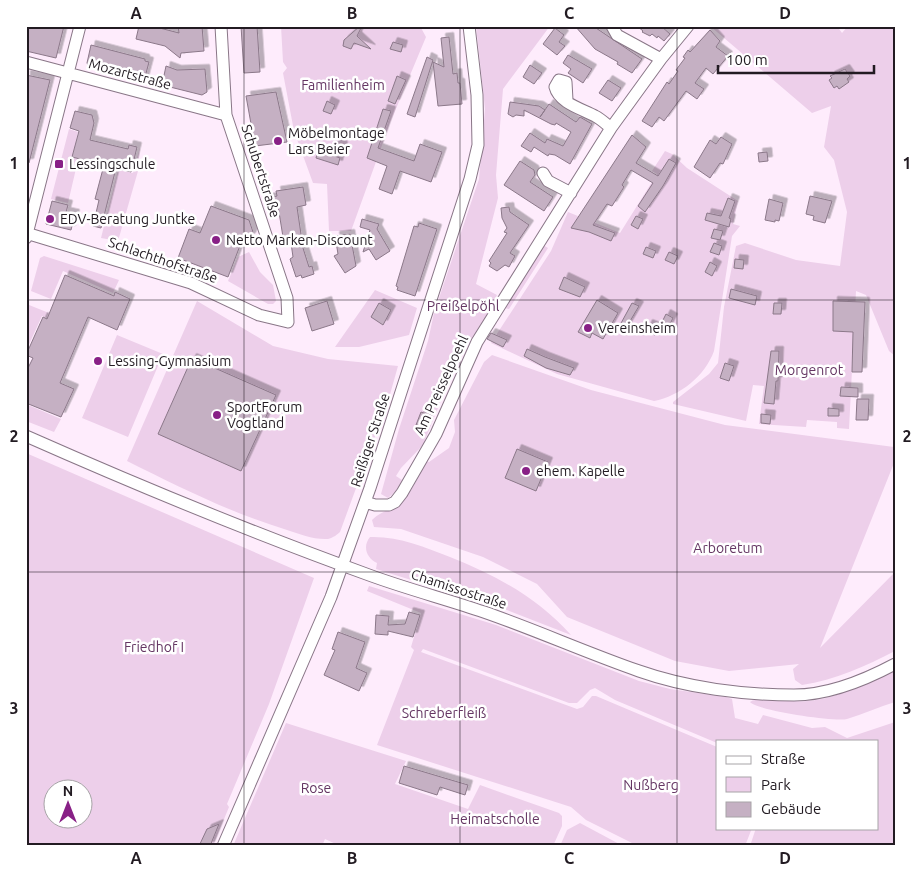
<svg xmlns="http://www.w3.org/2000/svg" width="921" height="872" font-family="Ubuntu,sans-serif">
  <defs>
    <filter id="shadow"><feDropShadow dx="4.5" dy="-4.5" stdDeviation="0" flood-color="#0004"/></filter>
  </defs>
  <rect width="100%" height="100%" fill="#feecfc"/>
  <path fill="#edcfea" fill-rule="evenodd" d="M281 26H420L426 37 390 123 351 231H329L327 184 313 183 294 131 283 73 287 68 283 62Z
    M476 26H550L503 89 496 175 498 198 476 284 497 295 479 329 461 351 423 445 401 468 396 476 402 480 398 489 388 498 381 494 399 429 428 341 434 313 479 179 485 109Z
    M710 26H837L842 33 848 26H895V356L889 351 866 295 856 291 849 429 837 428V422L807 420 806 427 759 424 764 386 753 385 746 421 673 404V402L709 374 718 363 724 307 736 246 745 243 796 260 840 266 847 212 834 160 824 147 831 106 812 113Z
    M69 129 78 132 73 156 78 160 68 203 51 199Z
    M140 147 138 171 118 241 101 238 118 170 133 173Z
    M665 151 672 154 687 168 738 201 733 224 740 226 732 236 714 351C705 376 680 396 654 401L557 374 491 343 551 251 568 212 620 233 657 174 652 171Z
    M543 245 548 248 509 309 504 308Z
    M249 252 260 272 273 285 276 301 273 304H268L228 281 238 257Z
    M44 256 119 280 113 293 63 271 51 299 31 291 40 258Z
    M375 290 417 308 409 335 359 347H335Z
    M197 301 273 346 328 359 398 366 389 398 340 532C338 534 333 538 328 539 314 540 300 534 287 530 231 513 179 487 127 461Z
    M29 305 49 313 47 318 42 316 26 351V306Z
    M117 335 163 354 128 437 82 418Z
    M492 355 591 390 725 425 894 447V463L820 648 895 572V651C866 666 835 680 802 685L795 680 793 669 799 664 729 671 675 661 567 617 537 584 483 557 401 529 374 527 372 520C380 512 390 510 399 504 412 494 419 474 426 461L429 462 449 448 455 432 454 420 484 362Z
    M26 404 61 419 54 432 26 421Z
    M26 453 314 578 269 704 227 804 229 807 213 846H26ZM52 790H82V820H52Z
    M370 537C398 536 425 547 450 557 497 576 537 597 571 635L507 610 376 569 377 563C367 558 362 547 370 537Z
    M369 586 496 625 639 681 670 689 726 697 732 699 735 718 758 724 763 715 812 728 825 727 847 738 895 722V846H750L756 828H877V741H717V743L615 700 595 688 590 690 577 703H569L423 649 421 652 577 709 583 707 592 696H596L717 747V828H752L745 846H638L586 820 571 807 377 745 414 650 411 647 421 613 367 591Z
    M895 671V702C879 707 863 714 847 719 835 722 758 711 750 702 760 695 793 703 807 701 838 699 867 682 895 671Z
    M286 723 406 761 395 784 468 809 480 785 559 813 562 816V826L553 846H340L325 839 322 846H233Z
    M580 823 623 846H560L567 830Z"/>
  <path fill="#c5b0c3" stroke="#8b7889" filter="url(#shadow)" d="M27 26H64L56 58 26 51Z
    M139 26H152L179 33 178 26H202L204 51 181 53 180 58 165 46 136 39Z
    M241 26H257L260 72 244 73Z
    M360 26H362L357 36 371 49 354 43 351 49 343 46 344 40Z
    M575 26H593L642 59 632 73 617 64 618 62 595 49Z
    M637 26H661L670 34 664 41 658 36 657 38 652 34 650 36 642 32 643 31Z
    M555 28 564 35 559 42 565 46 557 55 543 44Z
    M710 30 720 41 716 47 728 56 713 74 706 68 695 83 704 89 697 99 686 91 664 121 659 117 652 127 642 121 667 82 669 84 678 71 676 70 685 58 683 57 688 50 690 52Z
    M449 37 453 74 457 73 458 83H460L462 104 438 106 433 62 444 67 441 38Z
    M393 42 403 45 401 52 390 49Z
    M91 45 145 59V61L149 62 144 81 89 67 87 63Z
    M568 55 592 69 583 83 568 73 571 69 563 63Z
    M427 57 433 60 415 117 407 114Z
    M530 65 542 73 534 84 523 77Z
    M166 66 177 70 205 69 207 92 202 95 162 85Z
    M845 69 850 76 847 79 849 82 839 89 837 86 834 88 829 80 832 78 830 76Z
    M26 75 50 80 29 163H26Z
    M397 76 406 80 395 104 388 101Z
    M608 80 621 88 612 101 599 93Z
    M276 92 287 142 255 146 246 96Z
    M327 101 335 105 331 114 323 111Z
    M510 102 539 106 545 110 540 117 549 104 576 122 580 117 592 124 570 164 555 155 549 154 548 156 534 147 531 152 521 146 530 133 545 143 547 139 563 146 571 132 556 123 555 125 551 124 524 110V116L516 115 513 117 508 114Z
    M383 109 391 111 378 148 414 161 420 144 442 152 431 182 400 171 392 194 379 189 387 166 367 158Z
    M75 111 92 115 94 123 90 140 128 149 129 145 137 147 131 172 116 168 101 228 93 226 99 200 95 199 104 165 72 157 79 131 70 128Z
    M632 135 646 147 636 163 658 176 669 159 676 163 663 186 645 212 638 206 653 183 631 170 622 185 624 187 612 206 607 204 593 225 615 233 611 241 589 232 571 228Z
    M721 137 732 144 723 164 720 163 710 178 694 167 710 140 716 144Z
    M335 143 343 146 340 156 331 153Z
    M318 150 340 158 338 165 316 158Z
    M767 152 768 161 759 162 758 153Z
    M520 161 534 170 535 175 530 182 553 197 544 211 504 185Z
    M303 187 306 205 297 207 303 248 309 267 312 266 314 274 302 278 301 275 296 277 290 259 293 257 290 236 283 237 278 206 269 207 268 198 277 196 276 191Z
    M810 196 832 201 825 223 813 220 814 216 806 214Z
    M728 198 735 201 729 218 731 219 729 227 705 220 707 213 721 216Z
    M769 199 783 203 779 221 775 220V222L765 220Z
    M52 201 68 205 66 212 75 214 71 230 46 224Z
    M211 206 249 220 253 232 251 237 241 243 228 277 178 258 189 229 200 233Z
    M509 207 510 212 529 225 510 253 515 256 509 267 505 265 497 271 489 266 491 263 489 261 507 233 504 232 507 228 502 218 501 208Z
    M636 216 643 219 638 229 631 225Z
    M362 219 379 224 377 229 390 251 376 260 369 249 363 252 370 230 360 227Z
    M419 223 437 229 415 296 397 290 398 287 396 286 414 226 418 227Z
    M714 229 723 231 720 240 711 238Z
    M350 234 356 266 345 273 334 256 338 254 335 236Z
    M714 243 722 246 719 255 710 252Z
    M646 247 656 251 653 258 643 254Z
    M669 252 678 256 674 264 665 260Z
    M735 259 744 260 743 269 734 268Z
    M710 262 717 266 712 276 705 272Z
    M65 275 114 296 115 292 130 299 117 330 88 317 60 383 74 389 61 417 26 403V372L33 358 26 355 43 317 47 319Z
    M564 277 585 287 580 297 559 289Z
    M731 289 757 296 755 305 729 298Z
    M597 300 618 313 603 339 592 333 590 338 578 332Z
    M327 301 334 324 312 331 305 308Z
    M833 301 865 302 862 372H852L853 332 833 331Z
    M379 303 391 310 383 325 371 317Z
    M632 303 639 306 626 328 620 325Z
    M774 303H782L781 314H773Z
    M666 314 673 318 668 328 661 324Z
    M648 324 658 328 655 335 645 331Z
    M491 333 507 340 503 347 487 339Z
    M527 349 545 357 574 368 570 375 546 368 524 356Z
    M771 351H779L778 381H776L774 404 764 403Z
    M192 358 276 395 241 471 158 434Z
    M725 363 734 366 729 381 720 378Z
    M841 387 858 388V397L840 396Z
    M857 399H869L868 420H856Z
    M828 408 839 409V416H828Z
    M421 412 429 415 424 428 416 425Z
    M761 414 771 415 770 424 761 423Z
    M517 449 548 462 536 491 505 478Z
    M409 612 420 615 413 637 388 631V635L375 634 376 615 389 616 388 625 405 624Z
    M338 632 365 642 356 668 367 673 359 691 324 675 335 650 332 649Z
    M404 766 468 785 465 795 440 787 437 795 399 783Z
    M219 824 210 846H199L207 829Z"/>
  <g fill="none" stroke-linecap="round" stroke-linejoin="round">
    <defs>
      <path id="minor" d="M612 26 617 35 661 59
        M26 62 226 115
        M567 100 566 82 559 80 555 87C559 103 582 109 595 116 601 119 606 124 611 128
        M543 173 548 181 571 193
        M26 233 191 283 259 315 288 322 287 298 226 115 221 26
        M26 238 80 26
        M26 436C139 486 253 533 369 575 407 589 446 599 484 612 536 630 587 653 639 671 687 688 744 695 794 695 829 695 865 680 895 664
        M365 502 375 505H389L395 502 402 493 436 434 477 342 611 128 661 59 688 26
        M223 846 331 597 370 488 470 179 478 145 477 95 469 26"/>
    </defs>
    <use href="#minor" stroke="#897687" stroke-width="13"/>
    <use href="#minor" stroke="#fff" stroke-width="11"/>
  </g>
  <path fill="none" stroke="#221b22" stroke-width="1" stroke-opacity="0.55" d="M244 26V846M460 26V846M677 26V846M26 300H895M26 572H895"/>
  <g fill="#882086" stroke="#fff" stroke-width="2">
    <circle cx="278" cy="141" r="5"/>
    <rect x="54" y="159" width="10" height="10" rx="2.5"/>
    <circle cx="50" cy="219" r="5"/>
    <circle cx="216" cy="240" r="5"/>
    <circle cx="588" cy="328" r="5"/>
    <circle cx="98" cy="361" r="5"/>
    <circle cx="217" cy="415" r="5"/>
    <circle cx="526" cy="471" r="5"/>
  </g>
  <g text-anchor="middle" stroke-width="5" stroke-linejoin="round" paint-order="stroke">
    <g font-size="14" fill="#221b22" stroke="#fff">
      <text transform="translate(130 74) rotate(15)" y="5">Mozartstraße</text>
      <text transform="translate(261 171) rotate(72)" y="5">Schubertstraße</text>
      <text transform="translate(163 260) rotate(19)" y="5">Schlachthofstraße</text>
      <text transform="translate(441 385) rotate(-65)" y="5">Am Preisselpoehl</text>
      <text transform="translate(370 440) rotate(-72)" y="5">Reißiger Straße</text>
      <text transform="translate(459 589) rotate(18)" y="5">Chamissostraße</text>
    </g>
    <g font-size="14" fill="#653663" stroke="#fff">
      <text x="343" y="90">Familienheim</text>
      <text x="463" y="311">Preißelpöhl</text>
      <text x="809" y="375">Morgenrot</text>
      <text x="728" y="553">Arboretum</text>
      <text x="154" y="652">Friedhof I</text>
      <text x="444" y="718">Schreberfleiß</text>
      <text x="651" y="790">Nußberg</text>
      <text x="316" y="793">Rose</text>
      <text x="495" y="824">Heimatscholle</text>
    </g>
    <g font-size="14" fill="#221b22" stroke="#fff" text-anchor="start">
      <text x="288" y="138">Möbelmontage<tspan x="288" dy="16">Lars Beier</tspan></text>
      <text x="69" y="169">Lessingschule</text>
      <text x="60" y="224">EDV-Beratung Juntke</text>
      <text x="226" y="245">Netto Marken-Discount</text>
      <text x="598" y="333">Vereinsheim</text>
      <text x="108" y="366">Lessing-Gymnasium</text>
      <text x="227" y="412">SportForum<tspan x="227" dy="16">Vogtland</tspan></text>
      <text x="536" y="476">ehem. Kapelle</text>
    </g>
  </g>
  <rect width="921" height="872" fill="none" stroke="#ffffff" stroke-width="55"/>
  <rect x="716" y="740" width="162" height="90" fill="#ffffff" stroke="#a7a4a7"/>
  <rect x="726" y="756" width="25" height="8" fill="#ffffff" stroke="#a7a4a7"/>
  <text x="761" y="764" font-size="15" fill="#221b22">Straße</text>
  <rect x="726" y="777" width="25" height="15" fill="#edcfea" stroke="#a7a4a7"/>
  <text x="761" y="790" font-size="15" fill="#221b22">Park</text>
  <rect x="726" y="802" width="25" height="15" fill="#c5b0c3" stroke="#a7a4a7"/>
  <text x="761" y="814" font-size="15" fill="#221b22">Gebäude</text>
  <g transform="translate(68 804)"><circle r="24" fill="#ffffff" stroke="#a7a4a7"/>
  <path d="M0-4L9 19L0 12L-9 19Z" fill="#882086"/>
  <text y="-8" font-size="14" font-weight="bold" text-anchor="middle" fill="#221b22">N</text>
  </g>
  <path d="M718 65v8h156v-8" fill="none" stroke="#221b22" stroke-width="2.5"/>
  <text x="726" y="65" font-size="15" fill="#221b22" stroke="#ffffff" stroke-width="4" paint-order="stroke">100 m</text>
  <rect x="28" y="28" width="866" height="816" fill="none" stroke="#221b22" stroke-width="2"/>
  <g font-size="16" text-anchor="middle" font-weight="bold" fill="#221b22">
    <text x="136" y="19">A</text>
    <text x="352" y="19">B</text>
    <text x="569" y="19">C</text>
    <text x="785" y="19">D</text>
    <text x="14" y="169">1</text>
    <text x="907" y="169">1</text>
    <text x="14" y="442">2</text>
    <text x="907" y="442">2</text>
    <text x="14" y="714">3</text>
    <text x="907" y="714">3</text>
    <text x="136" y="864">A</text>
    <text x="352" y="864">B</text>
    <text x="569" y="864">C</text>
    <text x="785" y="864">D</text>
  </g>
</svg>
